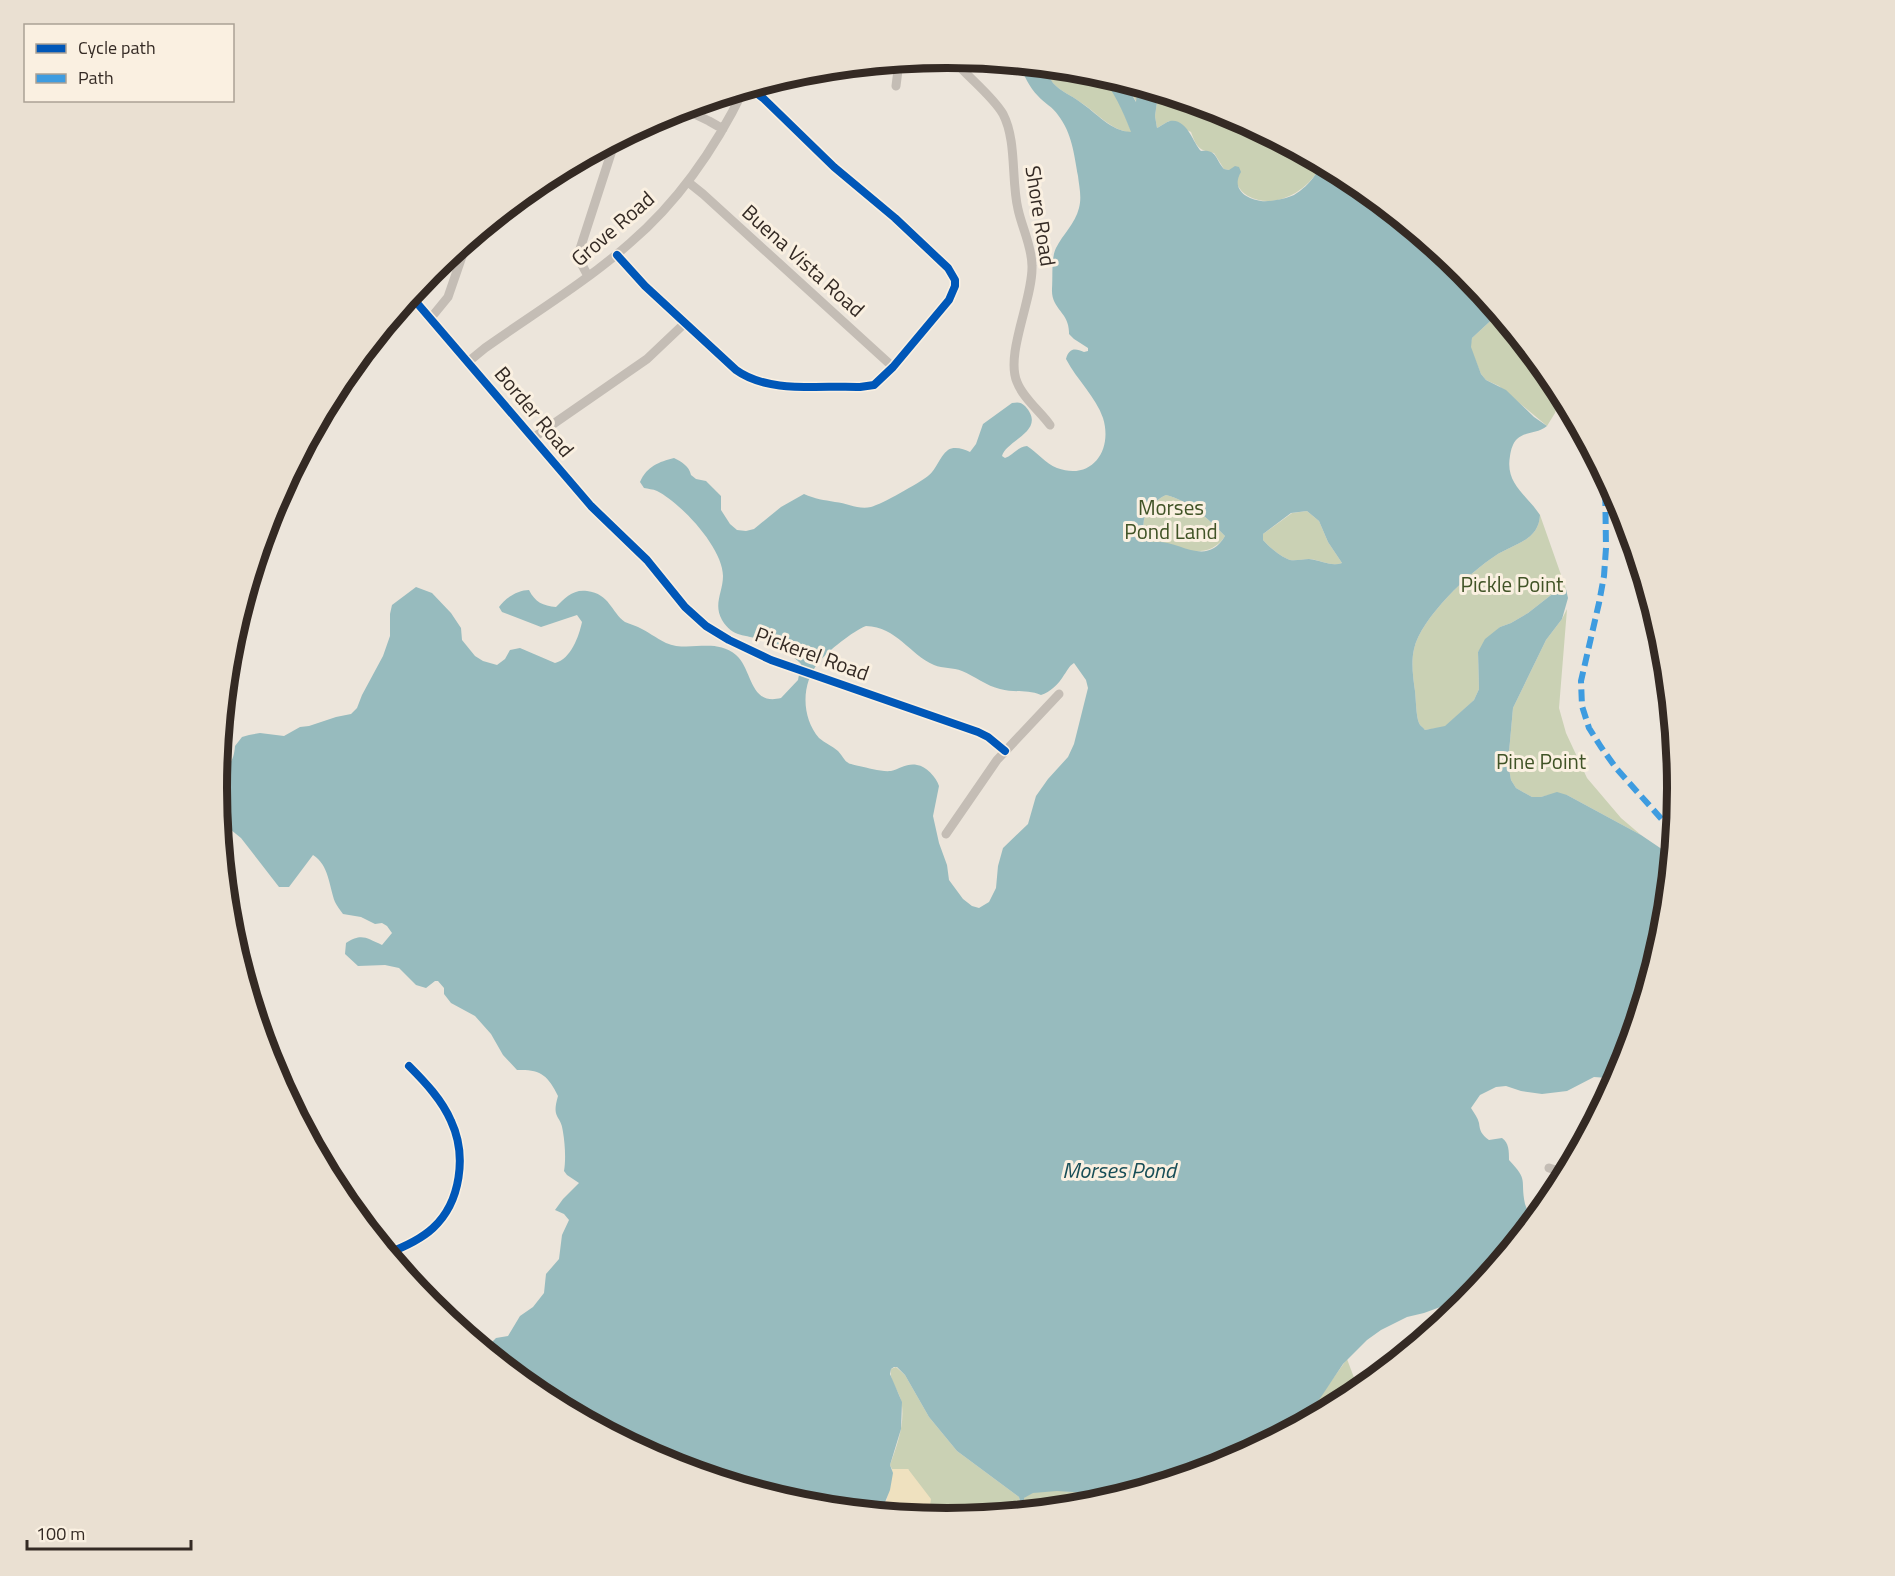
<svg xmlns="http://www.w3.org/2000/svg" width="1895" height="1576" font-family="'Titillium Web',sans-serif">
  <rect width="100%" height="100%" fill="#ece5db"/>
  <path fill="#cad1b4" d="M1044 67C1060 68 1081 67 1096 73 1113 80 1125 117 1132 133 1108 129 1099 114 1080 102 1071 95 1061 92 1053 83 1049 79 1047 72 1044 67Z
    M1124 81 1138 86 1137 103Z
    M1150 89 1228 113 1320 162C1318 166 1318 171 1315 175 1301 195 1271 209 1248 196 1237 190 1236 179 1229 170L1224 169 1214 153C1199 151 1196 146 1191 132L1169 121 1157 128 1155 116 1157 102Z
    M1499 313 1555 382 1561 392 1555 413 1547 426 1499 386 1486 380 1481 374 1470 347 1472 338Z
    M1166 495C1192 502 1207 518 1225 536 1209 562 1176 548 1153 542 1133 526 1148 503 1166 495Z
    M1307 511 1319 521 1328 542 1342 563C1331 567 1321 560 1310 559 1304 559 1296 561 1290 560 1281 557 1269 547 1263 540V534L1292 513Z
    M1540 515 1566 589 1560 588 1528 613 1511 623 1500 627 1478 652 1479 689 1474 700 1445 727 1425 730C1423 727 1420 726 1419 723 1416 716 1416 699 1415 691 1413 677 1411 662 1414 649 1421 618 1469 573 1495 556 1513 544 1539 541 1540 515Z
    M1567 609 1559 708 1566 733 1587 778 1621 818 1641 835 1567 795H1549L1541 797H1532L1516 788 1511 780 1508 763 1513 708 1546 640 1562 619Z
    M1347 1359 1359 1391 1353 1396 1227 1463 1198 1472 1312 1408Z
    M896 1367 905 1375 929 1417 957 1451 1019 1497 1021 1505 1017 1510C1009 1511 1003 1507 996 1514L947 1519 926 1517 929 1512 908 1469H892L890 1465C897 1445 906 1422 901 1400 898 1389 889 1381 891 1369Z
    M1139 1490 1090 1505 1025 1511 1024 1498C1039 1483 1082 1495 1102 1494 1114 1493 1127 1492 1139 1490Z"/>
  <path fill="#efe1bf" d="M892 1469H908L931 1499 929 1512 926 1517 881 1512 887 1499Z"/>
  <path fill="#97bbbe" fill-rule="evenodd" d="M1019 64 1044 67C1047 72 1049 78 1053 83 1061 92 1071 95 1080 102 1097 113 1110 131 1131 132 1123 111 1114 91 1099 74L1124 81 1136 102 1138 86 1150 89 1157 102 1155 116 1157 128C1161 126 1166 122 1170 121 1187 118 1193 143 1201 151 1217 149 1215 159 1224 169L1229 170 1235 166 1239 167 1241 172C1231 188 1245 199 1261 201 1270 202 1285 199 1294 195 1302 190 1310 183 1315 175 1318 171 1318 166 1320 162L1354 180 1465 271 1499 313 1472 338 1471 347 1481 374 1486 380 1506 390 1534 417 1547 426C1537 434 1526 431 1517 439 1513 443 1511 449 1510 456 1505 484 1526 494 1540 515 1539 541 1513 544 1495 556 1469 573 1421 618 1414 649 1411 662 1413 677 1415 691 1416 699 1416 716 1419 723 1420 726 1423 727 1425 730L1445 726 1474 700 1479 689 1478 652 1485 639 1500 627 1511 623 1528 613 1560 588 1566 589 1568 598 1562 619 1546 640 1513 708 1508 763 1511 780 1516 788 1532 797H1541L1557 792 1567 795 1641 835 1672 856 1664 931 1620 1073 1608 1078 1594 1077 1567 1091 1542 1094 1521 1091 1506 1086 1496 1087 1480 1095 1471 1108C1474 1113 1478 1118 1479 1123 1480 1131 1481 1134 1489 1140L1502 1138C1509 1143 1509 1151 1509 1160 1529 1181 1520 1179 1525 1204 1527 1210 1530 1216 1533 1222L1473 1295 1424 1313 1407 1317 1381 1330 1367 1340 1343 1364 1321 1397 1312 1408 1306 1412 1198 1472 1131 1492 1102 1494 1057 1491 1033 1493 1024 1498 1025 1511 996 1514 1000 1510H1017L1021 1505 1019 1497 957 1451 929 1417 905 1375 897 1367H894L891 1369 890 1374 902 1402 901 1429 890 1465 893 1473 890 1490 881 1512 805 1505 667 1463 541 1396 485 1349 496 1338 508 1336 520 1316 533 1307 544 1293 546 1274 559 1259 562 1235 569 1220 564 1214 555 1210 563 1199 579 1183 567 1175 564 1171C566 1160 565 1144 563 1132 561 1114 551 1120 558 1096 548 1075 540 1069 517 1070L503 1055 491 1034 475 1016 451 1003 444 994V988L438 981H435L426 988 416 985 399 968 385 965 358 966 345 954 346 943C362 933 366 938 382 945L392 933 387 926 382 923 375 924 361 917 343 914C340 910 337 906 335 902 329 886 329 865 313 855L289 887H279L241 838 220 821 217 788 218 774 220 775C230 765 234 760 235 746L242 737 249 735 260 733 284 736 300 727 309 726 336 717 351 714 357 708 362 695 383 656 390 636V614L392 605 416 587 432 593 451 613 461 628 462 640 475 656 483 661 497 665 505 659 510 650 520 648 555 663C571 659 579 636 582 622L577 615 541 627 502 612 499 607C505 598 518 590 529 590 535 602 543 606 556 607 565 598 573 589 587 591 610 594 611 612 625 622 629 624 634 625 638 627 647 631 656 638 666 643 689 653 714 637 736 655 753 670 749 706 781 698L798 680 801 664C793 655 773 645 762 640 745 634 733 638 722 620 713 604 723 592 723 576 723 548 681 503 657 491 653 489 648 489 644 488L640 482C647 466 659 462 674 458 682 462 689 466 691 475L696 479 706 481 721 496V510L730 524 737 530 746 531 754 529 781 507 804 494C815 499 824 500 835 502 848 503 858 510 871 507 882 504 919 483 928 476 937 469 939 457 948 450 954 446 964 449 970 452L976 444 983 424 1012 403C1018 402 1021 402 1025 406 1048 431 1006 440 1002 456L1005 458C1013 455 1019 446 1027 446 1038 453 1045 463 1057 468 1092 481 1113 450 1103 418 1096 397 1077 380 1066 359 1069 348 1075 348 1084 352L1088 351V348L1074 339 1069 334C1070 312 1051 310 1052 289 1053 277 1051 258 1056 248 1063 234 1075 224 1079 208 1082 197 1079 186 1078 176 1074 154 1072 133 1058 115 1053 107 1044 103 1038 96 1029 87 1024 75 1019 64ZM1166 495C1192 502 1207 518 1225 536 1206 569 1177 538 1153 542 1133 526 1148 503 1166 495ZM1307 511 1319 521 1328 542 1342 563C1331 567 1321 560 1309 559 1303 559 1296 561 1290 560 1281 557 1269 547 1263 540V534L1291 513ZM866 626C897 627 909 654 934 665 943 669 953 667 962 671 974 676 987 686 1000 689 1014 693 1027 689 1041 695 1050 692 1059 684 1064 675 1068 670 1068 667 1074 663L1086 680 1088 688 1074 744 1068 757 1048 779 1036 796 1028 824 1003 848 998 866 996 888 989 902 979 908 972 906 963 899 949 880 947 865 939 843 933 816 939 786C936 777 926 766 917 765 907 763 900 769 891 771 881 772 869 768 859 766 843 763 847 761 838 751 832 746 825 743 819 738 801 717 801 683 819 662 828 651 853 631 866 626Z"/>
  <g fill="none" stroke-linecap="round" stroke-linejoin="round">
    <path stroke="#c4bdb5" stroke-width="9" d="M951 57C966 76 992 95 1003 114 1017 141 1011 180 1018 209 1022 228 1032 246 1032 266 1033 299 1005 354 1017 382 1023 398 1040 411 1050 425
      M896 86 899 62
      M682 108 709 121 723 129
      M688 182 703 194 893 367
      M617 255 645 286 736 370C769 394 821 385 860 387L874 385 893 367 949 300 955 286V280L948 268 895 218 834 167 763 98 750 88
      M588 276 581 263 580 249 615 141
      M411 296 591 506 647 560 685 607 706 626 729 640 771 660 978 732 988 737 1005 751
      M430 319 448 297 467 242
      M468 362 485 348C533 314 586 282 630 243 679 201 716 147 744 89
      M533 438 647 359 685 323
      M946 834 997 760 1059 694
      M1549 1168 1566 1173
      M388 1253C404 1247 420 1240 433 1228 461 1202 467 1155 451 1121 442 1100 425 1082 409 1066"/>
    <path stroke="#3e9ce0" stroke-width="6" stroke-dasharray="12 6" stroke-linecap="butt" d="M1605 476 1606 548 1604 576 1599 603 1581 681 1582 706 1589 728 1601 747 1616 768 1674 833"/>
    <defs>
      <path id="cycleway" d="M617 255 645 286 736 370C769 394 821 385 860 387L874 385 893 367 949 300 955 286V280L948 268 895 218 834 167 763 98 750 88
        M411 296 591 506 647 560 685 607 706 626 729 640 771 660 978 732 988 737 1005 751
        M388 1253C404 1247 420 1240 433 1228 461 1202 467 1155 451 1121 442 1100 425 1082 409 1066"/>
    </defs>
    <use href="#cycleway" stroke="#faf0e1" stroke-width="11"/>
    <use href="#cycleway" stroke="#0057b8" stroke-width="8"/>
  </g>
  <g text-anchor="middle" stroke-width="6" stroke-linejoin="round" paint-order="stroke">
    <g font-size="21" fill="#342a24" stroke="#faf0e1">
      <text transform="translate(1040 216) rotate(81)" y="7">Shore Road</text>
      <text transform="translate(613 229) rotate(-41)" y="7">Grove Road</text>
      <text transform="translate(803 261) rotate(42)" y="7">Buena Vista Road</text>
      <text transform="translate(534 412) rotate(50)" y="7">Border Road</text>
      <text transform="translate(812 654) rotate(20)" y="7">Pickerel Road</text>
    </g>
    <g font-size="21" fill="#405326" stroke="#faf0e1">
      <text x="1171" y="515">Morses<tspan x="1171" dy="24">Pond Land</tspan></text>
      <text x="1512" y="592">Pickle Point</text>
      <text x="1541" y="769">Pine Point</text>
    </g>
    <g font-size="22" font-style="italic" fill="#184e57" stroke="#faf0e1">
      <text x="1119" y="1178">Morses Pond</text>
    </g>
  </g>
  <path d="M0 0H1895V1576H0ZM227 788a720 720 0 1 1 1440 0a720 720 0 1 1-1440 0Z" fill="#eae0d2" fill-rule="evenodd"/>
  <path fill="none" stroke="#342a24" stroke-width="8" d="M227 788a720 720 0 1 1 1440 0a720 720 0 1 1-1440 0Z"/>
  <rect x="24" y="24" width="210" height="78" fill="#faf0e1" stroke="#aba195" stroke-width="1.5"/>
  <rect x="36" y="44" width="30" height="9" fill="#0057b8" stroke="#aba195" stroke-width="1.5"/>
  <text x="78" y="54" font-size="18" fill="#342a24">Cycle path</text>
  <rect x="36" y="74" width="30" height="9" fill="#3e9ce0" stroke="#aba195" stroke-width="1.5"/>
  <text x="78" y="84" font-size="18" fill="#342a24">Path</text>
  <path d="M27 1540v9h164v-9" fill="none" stroke="#342a24" stroke-width="3"/>
  <text x="36" y="1540" font-size="18" fill="#342a24" stroke="#faf0e1" stroke-width="4.5" paint-order="stroke">100 m</text>
</svg>
